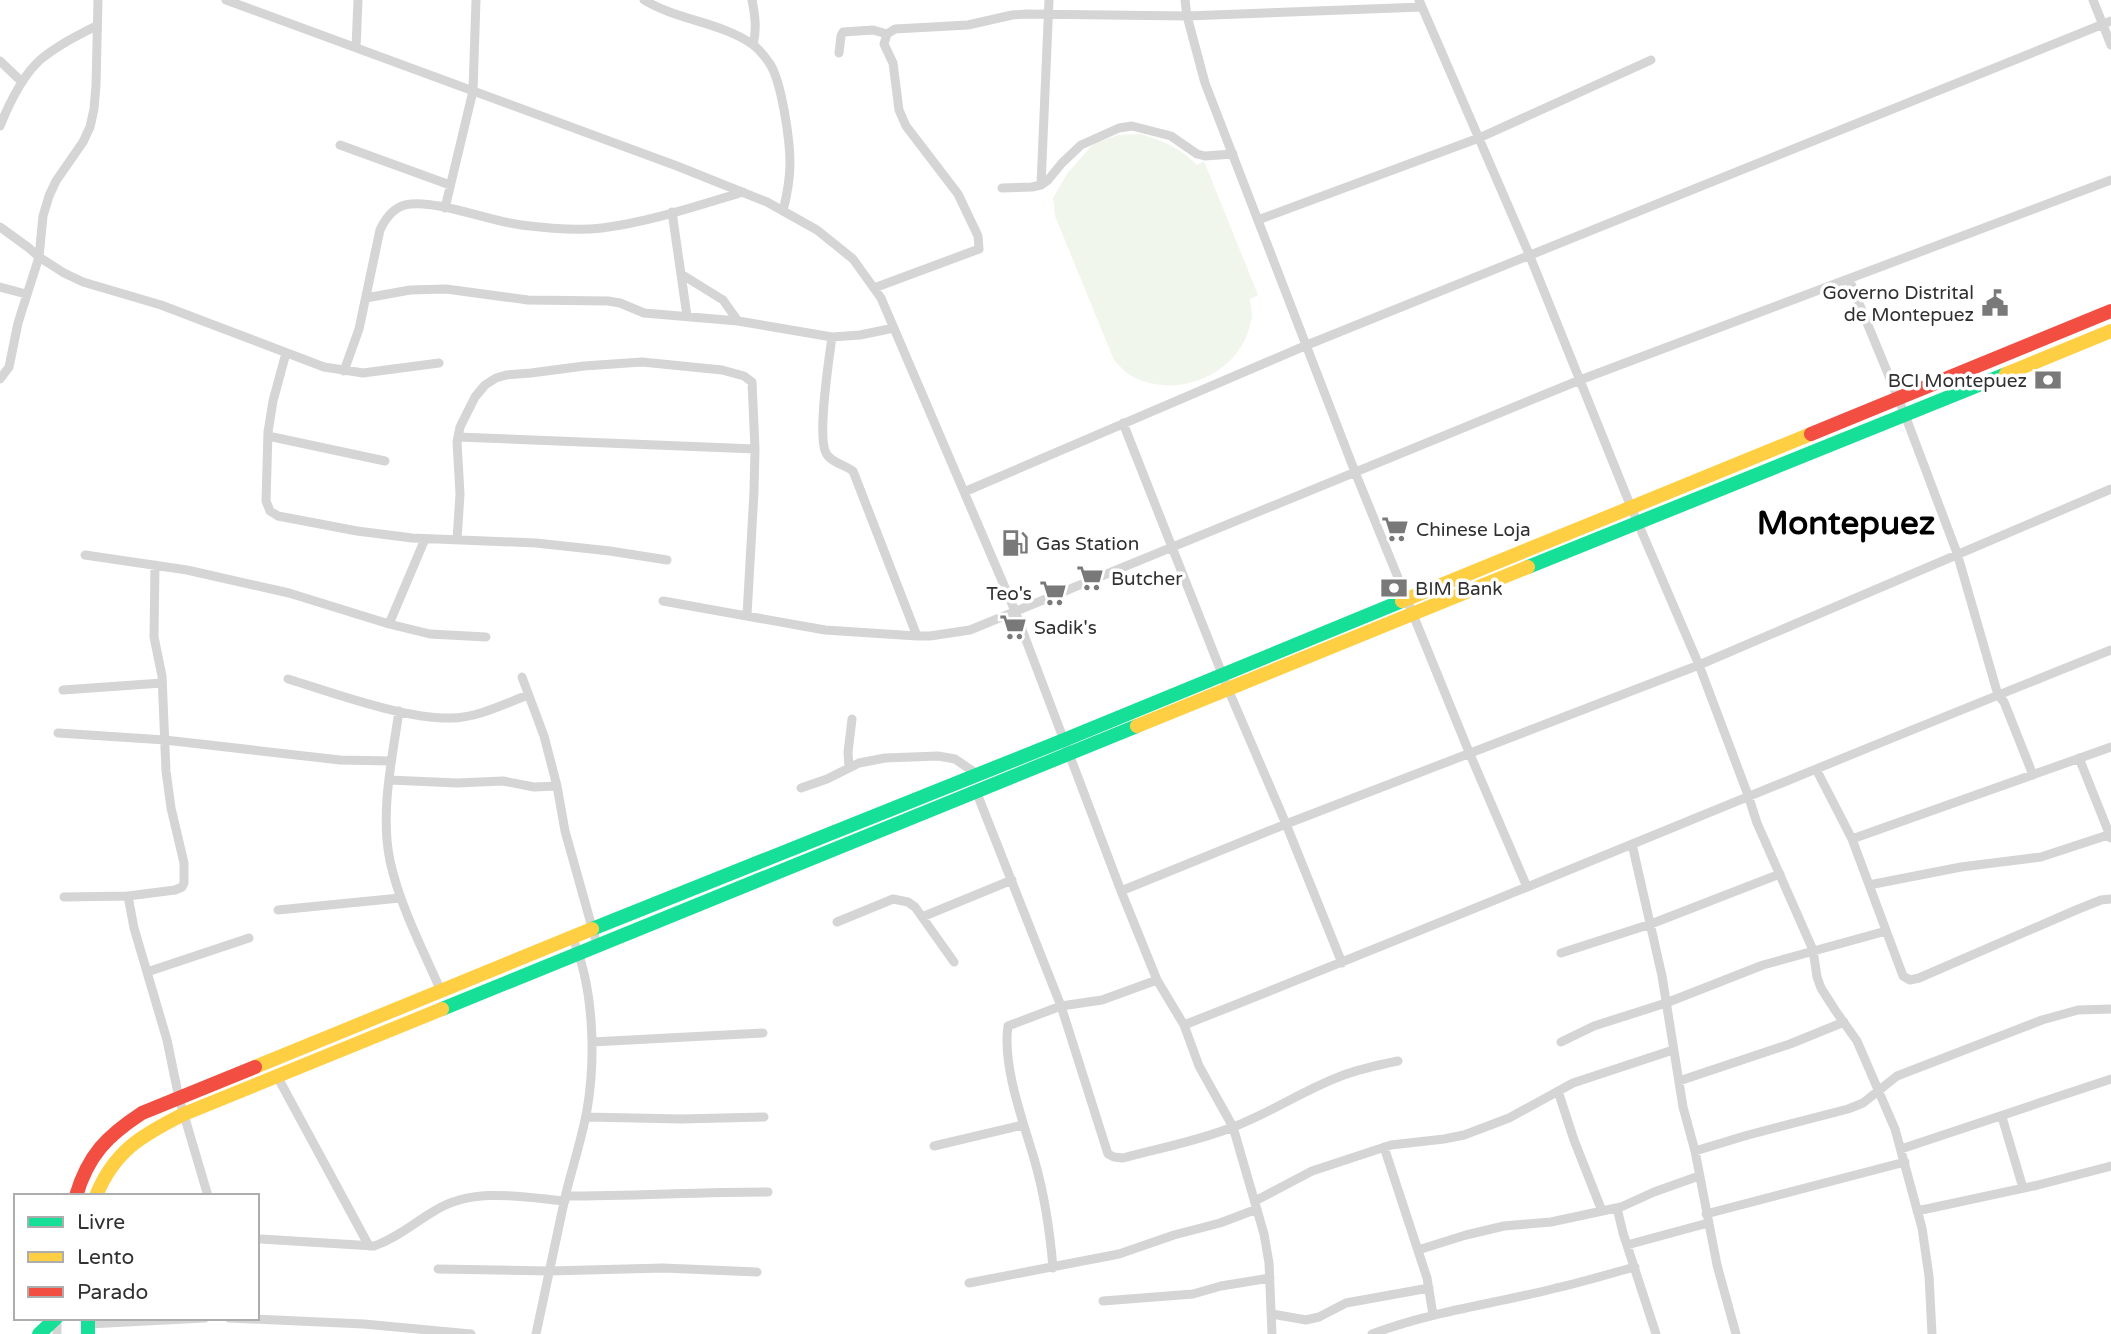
<svg xmlns="http://www.w3.org/2000/svg" width="2111" height="1334" font-family="'Varela Round',sans-serif">
  <rect width="100%" height="100%" fill="#fff"/>
  <path fill="#f1f6ed" d="M1141 134C1165 142 1179 147 1197 165L1204 161 1258 295 1250 299C1251 306 1253 314 1251 321 1241 374 1177 402 1130 375 1124 372 1119 365 1114 360L1055 216 1053 198 1067 174 1093 144 1118 135Z"/>
  <g fill="none" stroke-linecap="round" stroke-linejoin="round">
    <path stroke="#d5d5d5" stroke-width="9" d="M226 0 677 166 767 202 817 230 853 259 881 298 1015 611 1121 891 1157 980 1184 1025 1199 1066 1233 1127 1264 1234 1269 1263 1272 1334
      M644 0C677 20 720 22 752 44 759 49 766 58 770 64 782 83 790 141 790 163 790 179 787 195 783 211
      M752 0C755 15 757 29 753 45
      M1185 0 1187 16 1205 83 1355 472 1469 752 1527 887
      M1419 0 1529 254 1631 507 1699 665 1748 795 1757 823 1813 950 1817 977 1821 988 1835 1010 1857 1041 1895 1129 1922 1228 1929 1276 1932 1334
      M2093 0 2111 45
      M356 48 358 0
      M839 53 841 36 843 32 873 30 887 34 895 29 968 25 1012 15 1027 14 1187 16 1422 7
      M0 61 22 82
      M0 126C9 104 22 76 40 60 56 46 77 36 96 26
      M340 145 450 185
      M1041 185 1049 0
      M1002 188 1032 187 1041 185 1048 180 1062 163 1081 145 1119 128 1132 126 1171 136 1197 154 1205 156 1233 154
      M445 208 473 91 476 0
      M672 212 687 316
      M1258 220 1479 138 1651 60
      M0 227 29 248 39 257 64 273 83 282 161 305 324 367 363 373 439 363
      M681 274 723 300 738 321
      M1849 279 1905 415 1957 553 1998 695 2004 702 2033 775
      M0 287 26 294
      M874 288 979 249 978 236 958 194 906 126 899 110 893 63 884 44 887 34
      M366 298 410 290 446 289 528 300 608 301 620 303 644 313 738 321 832 337 860 335 894 328
      M832 337C829 359 817 436 826 453 830 462 845 465 853 471L917 636
      M286 353 273 401 268 432 266 501 270 511 278 516 357 531 412 538 536 543 610 551 667 560
      M344 371 359 329 380 230C386 217 395 205 411 204 440 201 489 221 521 225 545 228 578 231 602 228 649 222 697 206 743 192
      M0 379 9 367 18 323 39 257 43 216 49 196 56 181 83 142 90 127 94 109 96 85 98 0
      M1123 423 1228 689 1286 824 1342 963
      M268 436 385 461
      M458 437 755 449
      M964 492 1307 345 2111 21
      M457 540 460 494 457 442 460 427 475 397 485 385 496 378 506 375 531 373 584 366 642 362 722 370 744 376 752 382 755 449 754 492 747 615
      M85 555 187 570 289 593 389 624 430 634 486 637
      M663 601 825 630 917 636H930L970 630 1580 380 2111 180
      M389 624 425 539
      M522 677 544 736 557 786 565 831 597 945
      M288 679C334 693 404 719 451 718 477 718 504 704 528 695
      M63 690 162 683
      M399 711C392 760 380 812 390 861 400 906 422 948 441 991
      M58 733 165 740 340 760 391 761
      M2079 758 2111 838
      M849 768 848 752 852 719
      M1816 769 1852 839 1903 976 1910 980 1919 978 2076 910 2101 900 2111 899
      M389 780 457 783 503 781 534 787 557 786
      M801 788 827 779 859 763 885 758 938 756 955 759 977 774
      M976 791 1061 1006 1108 1154 1114 1157 1123 1158C1160 1148 1198 1141 1233 1127 1270 1113 1304 1090 1341 1076 1359 1069 1378 1065 1398 1061
      M1852 839 2111 747
      M1632 844 1662 976 1683 1107 1695 1151 1717 1265 1736 1334
      M1869 885 1961 867 2041 857 2111 834
      M1121 891 1286 824 1699 665 2111 489
      M128 896 134 928 167 1040 179 1098 208 1196
      M64 897 128 896 175 890 182 887 184 883V863L171 808 166 771 162 676 154 637 155 565
      M278 910 400 898
      M922 917 1012 880
      M837 922 893 899 908 902 915 907 954 962
      M1561 953 1651 924 1780 874
      M147 972 249 938
      M1184 1025C1494 903 1801 773 2111 650
      M592 1042 763 1033
      M1561 1042 1594 1026 1666 1003 1763 965 1886 931
      M277 1076 369 1246
      M1679 1081 1790 1044 1844 1022
      M1558 1091 1574 1140 1602 1211
      M586 1117 681 1119 764 1117
      M2002 1117 2023 1188
      M934 1146 1023 1125
      M1384 1147 1427 1278 1433 1315
      M1901 1149 2111 1079
      M1695 1151 1748 1135 1848 1109 1863 1103 1897 1076 2042 1020 2078 1010 2111 1009
      M566 1196C633 1196 701 1192 768 1192
      M1255 1201 1312 1171 1391 1145 1444 1139 1464 1135 1509 1118 1573 1083 1673 1050
      M1617 1208 1623 1233 1656 1334
      M1917 1211 2038 1185 2111 1166
      M1706 1214 1905 1162
      M261 1239 374 1246C397 1238 415 1222 436 1210 474 1187 522 1197 565 1201
      M1627 1245 1708 1223
      M1418 1250 1466 1235 1504 1226 1551 1222 1621 1207 1654 1192 1699 1176
      M1053 1268C1050 1232 1045 1197 1035 1162 1024 1123 1002 1067 1008 1026L1061 1006 1102 1000 1157 980
      M438 1269 550 1271 663 1268 757 1272
      M969 1283 1119 1254 1174 1235 1220 1223 1257 1209
      M1103 1301 1193 1294 1221 1286 1270 1278
      M1272 1314 1306 1320 1319 1317 1346 1303 1429 1288
      M57 1318V1334
      M229 1318 364 1324 471 1334
      M88 1324 205 1318
      M536 1334C546 1287 556 1240 566 1193 573 1165 582 1138 587 1110 596 1058 594 986 572 937
      M1372 1334C1432 1311 1495 1304 1556 1288 1583 1282 1608 1274 1635 1267"/>
    <path stroke="#16e098" stroke-width="14" d="M1528 567 2006 374
      M592 929 1064 740 1402 601
      M442 1009 1137 726
      M88 1318V1334
      M39 1334 56 1318"/>
    <path stroke="#ffcf43" stroke-width="14" d="M2006 374 2111 331
      M1402 601 1811 434
      M1137 726 1528 567
      M255 1067 592 929
      M96 1196C114 1151 142 1135 184 1114L442 1009"/>
    <path stroke="#f24e42" stroke-width="14" d="M1811 434 2111 311
      M76 1196C88 1155 107 1136 142 1113L255 1067"/>
  </g>
  <defs>
    <symbol id="civic-bare" viewBox="-9 -9 18 18"><path d="M-.6-6.5H3V-4.5H.6V-3L4-1V1h2V6H-6V1h2V-1L-.6-3ZM-1.2 2.5V6h2.4V2.5Z" fill="#797979" stroke="#fff" stroke-width="2.5" paint-order="stroke"/></symbol>
    <symbol id="bank-bare" viewBox="-9 -9 18 18"><path d="M-6-4H6V4H-6ZM0-2.3a2.3 2.3 0 1 0 0 4.6a2.3 2.3 0 1 0 0-4.6Z" fill="#797979" stroke="#fff" stroke-width="2.5" paint-order="stroke"/></symbol>
    <symbol id="supermarket-bare" viewBox="-9 -9 18 18"><path d="M-6-5.5h2.5l.6 2H6L4.5 2H-2.5L-4.4-4H-6ZM-1.5 3.2a1.3 1.3 0 1 0 .1 0ZM3 3.2a1.3 1.3 0 1 0 .1 0Z" fill="#797979" stroke="#fff" stroke-width="2.5" paint-order="stroke"/></symbol>
    <symbol id="fuel-bare" viewBox="-9 -9 18 18"><path d="M-5.5-6h7V0h2V4h1.3V-2.5L3-4.5l.8-.8L6-3V5H2.5V1h-1V6h-7ZM-4.2-4.7v3.2H.2V-4.7Z" fill="#797979" stroke="#fff" stroke-width="2.5" paint-order="stroke"/></symbol>
  </defs>
  <g fill-rule="evenodd">
    <use href="#civic-bare" x="1976" y="284" width="38" height="38"/>
    <use href="#bank-bare" x="2029" y="361" width="38" height="38"/>
    <use href="#supermarket-bare" x="1376" y="510" width="38" height="38"/>
    <use href="#fuel-bare" x="996" y="524" width="38" height="38"/>
    <use href="#supermarket-bare" x="1071" y="559" width="38" height="38"/>
    <use href="#bank-bare" x="1375" y="569" width="38" height="38"/>
    <use href="#supermarket-bare" x="1034" y="574" width="38" height="38"/>
    <use href="#supermarket-bare" x="994" y="608" width="38" height="38"/>
  </g>
  <g text-anchor="middle" stroke-width="7" stroke-linejoin="round" paint-order="stroke">
    <g font-size="19" fill="#313131" stroke="#fff" text-anchor="start">
      <text x="1974" y="299" text-anchor="end">Governo Distrital<tspan x="1974" dy="22">de Montepuez</tspan></text>
      <text x="2027" y="387" text-anchor="end">BCI Montepuez</text>
      <text x="1416" y="536">Chinese Loja</text>
      <text x="1036" y="550">Gas Station</text>
      <text x="1111" y="585">Butcher</text>
      <text x="1415" y="595">BIM Bank</text>
      <text x="1032" y="600" text-anchor="end">Teo's</text>
      <text x="1034" y="634">Sadik's</text>
    </g>
    <g font-size="33" font-weight="bold" fill="#000" stroke="#fff">
      <text x="1846" y="534">Montepuez</text>
    </g>
  </g>
  <rect x="14" y="1194" width="245" height="126" fill="#ffffff" stroke="#adadad" stroke-width="2"/>
  <rect x="28" y="1217" width="35" height="10" fill="#16e098" stroke="#adadad" stroke-width="2"/>
  <text x="77" y="1229" font-size="21" fill="#313131">Livre</text>
  <rect x="28" y="1252" width="35" height="10" fill="#ffcf43" stroke="#adadad" stroke-width="2"/>
  <text x="77" y="1264" font-size="21" fill="#313131">Lento</text>
  <rect x="28" y="1287" width="35" height="10" fill="#f24e42" stroke="#adadad" stroke-width="2"/>
  <text x="77" y="1299" font-size="21" fill="#313131">Parado</text>
</svg>
